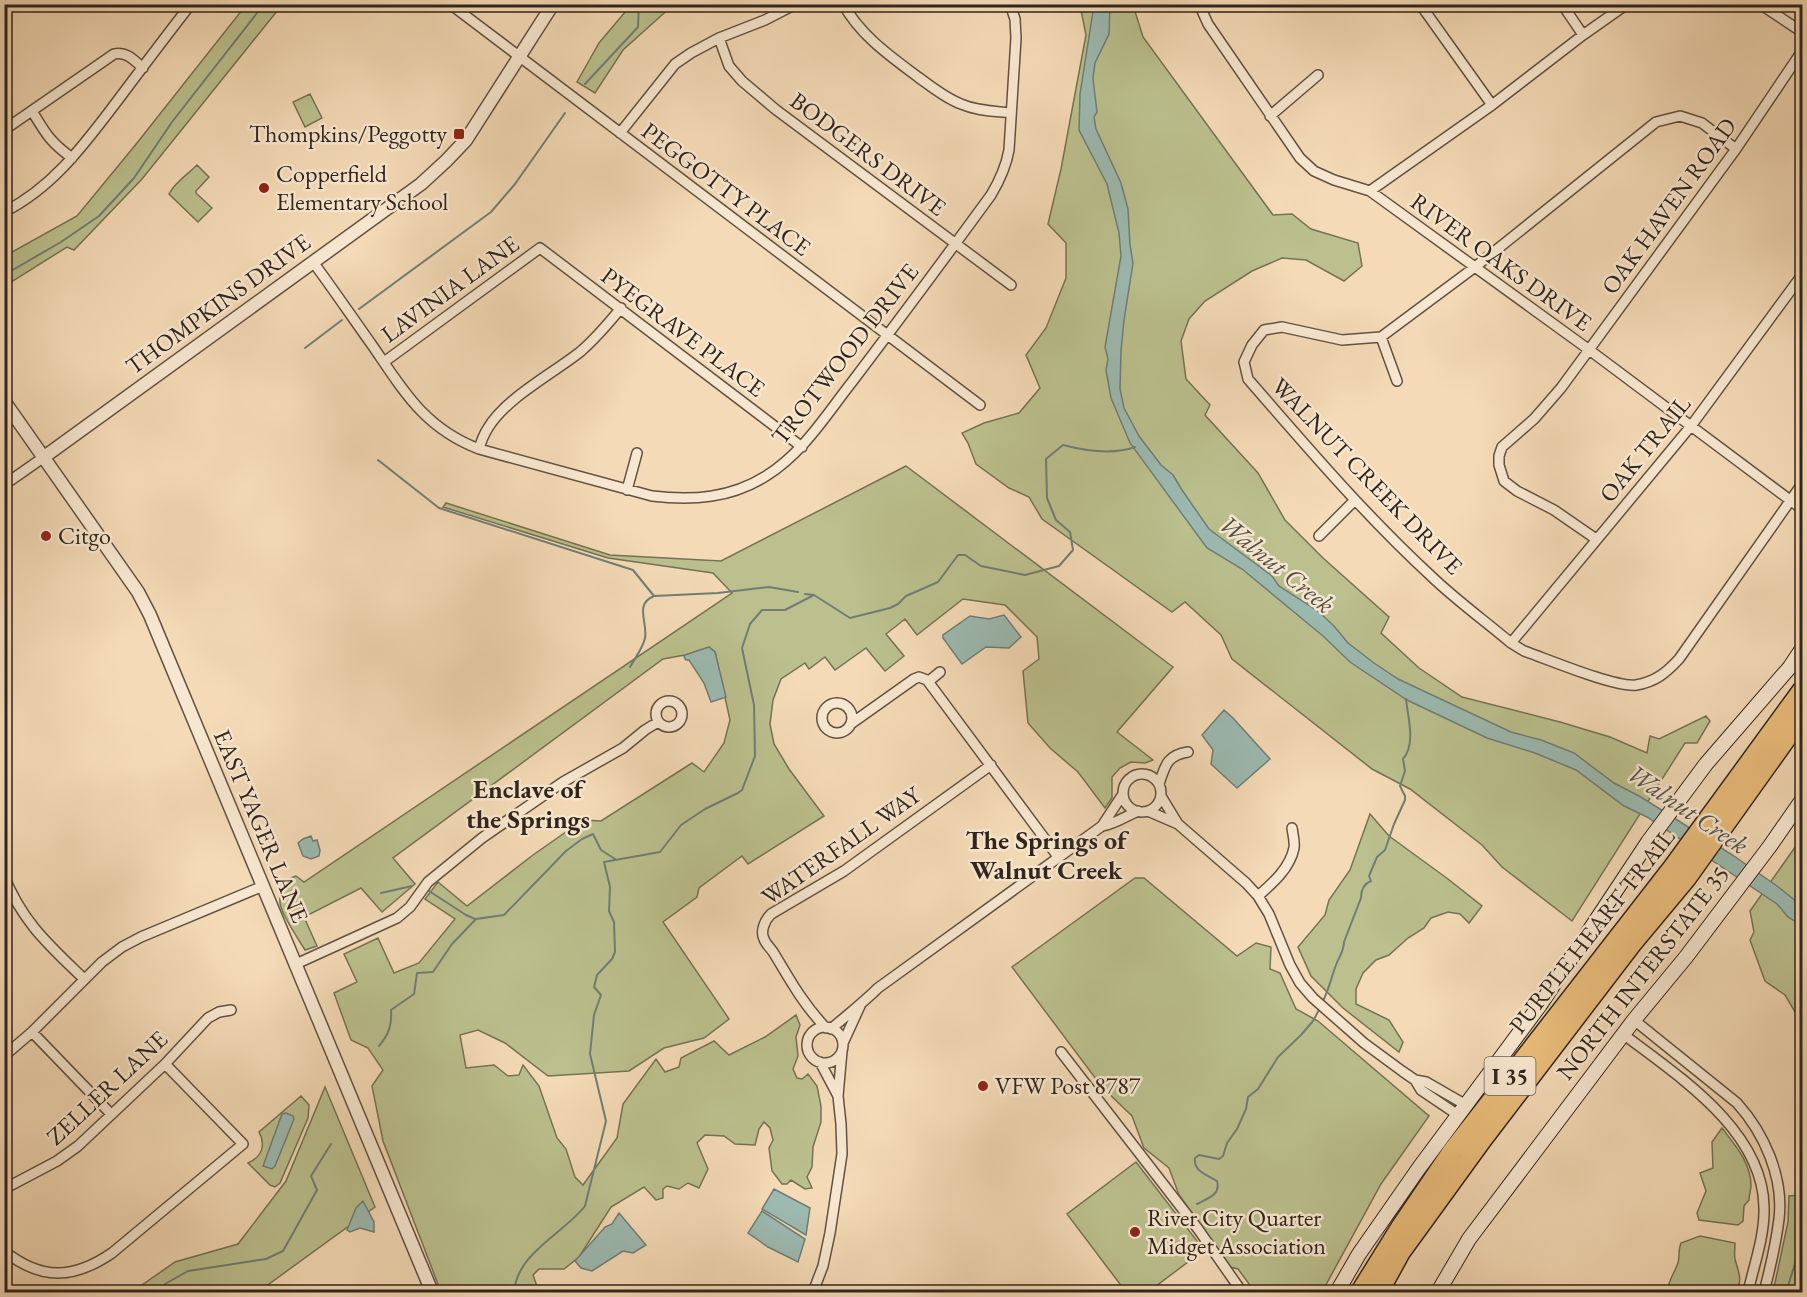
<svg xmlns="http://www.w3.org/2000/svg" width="1807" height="1297" font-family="'EB Garamond',serif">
  <rect width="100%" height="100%" fill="#f4dab6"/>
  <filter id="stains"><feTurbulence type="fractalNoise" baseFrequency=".00333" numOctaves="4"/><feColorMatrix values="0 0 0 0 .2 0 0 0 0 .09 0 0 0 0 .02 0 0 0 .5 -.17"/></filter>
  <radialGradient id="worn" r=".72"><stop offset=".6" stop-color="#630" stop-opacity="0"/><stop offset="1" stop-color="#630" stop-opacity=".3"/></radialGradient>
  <path fill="#bbc08e" stroke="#757255" stroke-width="1.5" d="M281 5H282L142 179 74 250 67 247 5 286V256L77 216 137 143 246 5Z
    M631 5H673L623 50 595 93 577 82 599 43Z
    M1080 5H1133L1143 37 1273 215 1292 214 1311 229 1358 243 1362 266 1344 281 1306 260 1282 258 1252 271 1205 301 1189 319 1181 341 1186 379 1210 405 1205 415 1258 473 1285 520 1323 558 1389 617 1381 633 1419 668 1462 697 1560 722 1610 737 1647 753 1650 736 1659 739 1706 716 1710 721 1697 743H1685L1572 921 1502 867 1482 845 1410 789 1372 769 1232 659 1221 635 1185 602 1172 612 1042 519 1029 497 1009 488 976 464 968 443 962 433 984 423 1019 413 1040 388 1026 355 1046 328 1066 278V243L1048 224 1061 169 1086 35Z
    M310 94 322 118 305 127 293 102Z
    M197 165 209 177 196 191V193L212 208 198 222 169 194C174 183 188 174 197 165Z
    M906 466 1173 667 1117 732 1153 760 1145 763 1131 762 1120 768 1112 777V798L1105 808 1078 772 1050 748 1028 723 1023 671 1039 659 1037 637 1005 605 963 599 917 635 905 619 886 634 904 656 885 671 866 648 835 670 825 657 809 669 805 663 781 679 773 700 770 724 774 744 789 769 824 816 748 864 742 856 699 888 697 897 663 922 729 1019 704 1038 664 1048 629 1071 548 1076 505 1043 478 1030 460 1035 466 1068 494 1065 508 1076 519 1075 523 1065 539 1086 557 1138 566 1149 575 1177 583 1185 617 1138 623 1104 656 1059 665 1072 679 1067 681 1058 714 1041 729 1055 765 1037 796 1015 800 1025 796 1037 798 1056 793 1069 797 1078 802 1079 808 1074 817 1086 821 1106V1122L813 1147 812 1167 807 1177 812 1188 805 1189 791 1180 787 1184H782L772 1171 769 1148 773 1140 770 1128 764 1122 759 1129 755 1145 735 1144 724 1136 705 1135 697 1143 708 1169 699 1188 688 1183 679 1189 667 1186 663 1189V1198L656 1200 644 1187 611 1207 579 1257 564 1269H539L533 1275 539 1292H441L383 1141 372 1086 383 1070 368 1048 351 1040 334 993 357 982 344 954 378 938 394 973 419 963 455 919 425 899 438 882 467 906 533 855 583 820 601 821 692 763 704 772 724 743 730 720 715 652 709 647 685 655 663 659 393 858 415 884 382 912 361 888 304 917 317 946 305 950C299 940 281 914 280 903 279 892 285 879 296 876L304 882 732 593 713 573 608 558 443 507 446 503 610 555 721 561Z
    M1370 814 1389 836 1448 879 1482 906 1469 923 1460 914 1448 912 1431 918 1424 928 1408 938 1389 955 1376 960 1363 973 1356 989V1004L1389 1020 1403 1042 1399 1052 1343 1008 1311 976 1298 947 1325 915 1329 900 1350 870Z
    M1798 843 1802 845V1019L1801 1022 1785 995 1765 981 1750 940 1754 932 1750 911Z
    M1135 878H1144L1237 956 1256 943 1271 947 1270 969 1280 973 1296 1009 1318 1021 1429 1116 1381 1184 1322 1292H1255L1238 1269 1230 1267 1179 1195 1169 1168 1144 1148 1132 1116 1102 1087 1012 967Z
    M325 1087 375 1207 258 1292H132L175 1262 238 1244 286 1181Z
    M301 1096 309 1105 308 1118 280 1183 275 1187 270 1185 248 1163C262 1157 266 1145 259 1132Z
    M1722 1128C1735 1145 1751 1163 1751 1185 1751 1191 1749 1194 1749 1200L1744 1206 1743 1221 1738 1225 1699 1220 1697 1213 1706 1191 1700 1173 1713 1168 1712 1142Z
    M1136 1162 1204 1250 1148 1292H1126L1067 1214Z
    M1802 1195V1292H1773L1788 1222 1789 1196Z
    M1700 1236 1735 1243C1735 1249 1734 1254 1735 1259 1738 1271 1744 1281 1735 1292H1667C1669 1279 1674 1274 1678 1263 1680 1256 1678 1250 1681 1243Z"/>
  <path fill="#9cbab1" stroke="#707e75" stroke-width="1.5" d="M1094 5H1110L1109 34 1095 63 1093 79 1097 112 1094 117 1096 129 1121 183 1128 209 1130 245 1133 263 1124 320 1121 351 1120 389 1124 408 1139 436 1161 465 1173 475 1182 490 1209 529 1272 576 1279 586 1318 611 1334 626 1348 643 1374 663 1398 679 1511 732 1541 740 1574 753 1614 783 1641 797 1734 856 1777 886 1802 906V926L1788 917 1777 904 1647 817 1624 806 1576 770 1535 753 1487 738 1407 700 1350 662 1323 636 1242 569 1207 548 1130 443 1111 398 1106 370 1108 359 1105 347 1121 256 1119 233 1107 184 1079 130 1080 94Z
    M1004 615 1021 637 1009 648 986 647 962 664 943 638V635L970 616 989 619Z
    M709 647 715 652 726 697 711 702 704 683 689 660H686L684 657 685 655Z
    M1224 710 1233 718 1270 759 1237 788 1211 764 1213 750 1202 735Z
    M311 836 313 841 317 840 320 850 319 856 311 859 303 856 298 843 303 839Z
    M286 1113 293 1116 294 1119 275 1166 272 1169 263 1166 282 1114Z
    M774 1189 810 1208 806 1235 762 1209Z
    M363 1201 374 1222V1232L360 1228 350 1232 347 1230 356 1208Z
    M762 1211 805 1239 798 1262 768 1247 748 1233Z
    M619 1213 646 1245 633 1253 623 1251 592 1271 581 1268 575 1261 605 1227 612 1224Z"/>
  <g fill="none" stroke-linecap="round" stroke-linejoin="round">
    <path stroke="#707e75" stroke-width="2" d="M585 84 638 27 639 4
      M4 275 61 242 99 216 134 178 172 122 264 4
      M359 309 491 212 515 184 565 113
      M305 348 342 320
      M378 460 439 508 633 570 654 596
      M805 594 814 595
      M630 667C635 658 643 648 645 638 648 623 634 604 654 596L718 593 769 587 798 592
      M429 891 466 915 475 919
      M381 893 412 886
      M1322 1003C1329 990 1331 978 1336 965 1339 957 1344 951 1344 942L1361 898C1361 890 1363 884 1371 881L1369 876 1377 857 1385 850 1394 824 1405 800V796L1400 786 1405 771 1403 759C1416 744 1408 718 1406 699
      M379 1046C389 1034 392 1025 391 1010L414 994 417 973 433 972 452 944 476 919 504 915 566 851 582 839 593 834 601 850 615 859
      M1197 1204C1208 1198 1221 1195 1217 1181 1207 1175 1193 1171 1195 1158L1199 1155 1219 1159 1223 1156 1227 1143 1237 1129 1246 1109 1248 1097 1258 1089 1278 1057 1301 1035 1313 1021 1320 1008
      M162 1292 165 1284 188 1271 266 1259 283 1251 317 1190 311 1176 331 1144
      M514 1292C517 1253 563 1234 585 1206L606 1121 590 1054 594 1015 601 995 594 987 597 975 612 959 615 952 614 922 609 911 610 887 604 862 660 852 681 825 705 809 738 793 742 790 755 756 754 705 742 648 750 624 762 610H785L814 595 850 618 890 608 898 604 906 596 938 582 958 555H965L981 566 1025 575 1059 566 1073 550 1070 532 1056 520 1047 498 1046 459 1063 445C1086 451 1113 455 1135 447
      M1786 1292 1802 1242"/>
    <defs>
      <path id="minor" d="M450 4 980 405
        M843 4C861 36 890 56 918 77 932 87 945 98 961 104 977 111 994 111 1011 113
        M1199 4 1208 24 1300 158 1314 171 1334 180 1370 191 1588 349 1802 509
        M1420 4 1492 105
        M1562 4 1583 35
        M1760 4 1802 32
        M719 38 729 66 742 81 775 109 1011 285
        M32 111C46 134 50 142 72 158
        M1270 116 1318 75
        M4 130 114 54C126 51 134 60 143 68
        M620 133 675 64 691 53 719 38 765 20 796 4
        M1736 149 1702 123 1680 116 1656 122 1475 267 1381 337 1342 340 1282 327 1264 330 1252 345 1244 362 1248 379C1306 446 1365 515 1431 576 1456 600 1485 621 1511 643L1524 651C1547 659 1616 688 1636 685 1655 682 1666 673 1679 659L1802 484
        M1370 191 1492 105 1583 35 1627 4
        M4 212C54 187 86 142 118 100 142 68 166 36 191 4
        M313 262C333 289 352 317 372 345 403 390 424 428 479 449L652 496C693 501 731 498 766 476 803 453 826 415 852 382 899 320 945 258 991 195 1000 180 1006 167 1009 150L1016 38 1015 19 1010 4
        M1381 337 1397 381
        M384 362 540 248 802 447
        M479 449C481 442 484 434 488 428 506 398 552 374 580 352 595 339 608 324 621 308
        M4 485 44 457
        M627 490 637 453
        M1319 536 1355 500
        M1596 539 1554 510 1517 491 1504 481 1499 465V456L1502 447 1534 419 1561 388 1736 149 1802 51
        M1511 643 1691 426 1802 275
        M929 681 940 672
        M656 714a13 13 0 1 1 26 0a13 13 0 1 1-26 0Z
        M822 718a15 15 0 1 1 30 0a15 15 0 1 1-30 0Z
        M852 723 914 679 919 677 927 680 1059 858
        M1123 793a19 19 0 1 1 38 0a19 19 0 1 1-38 0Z
        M1159 784C1165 766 1167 755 1188 752
        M1161 796 1178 824
        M1148 811 1178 824 1246 883 1258 896 1269 914 1290 965 1300 983 1313 998 1364 1043 1402 1071 1415 1080 1426 1082 1466 1105
        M1102 826C1115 824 1126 816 1138 811
        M4 876C23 923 49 945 84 979
        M1258 896C1273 883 1290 868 1294 848 1295 842 1293 835 1292 828
        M296 964 397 918 410 907 428 882 482 838 563 782 623 748 645 730 658 722
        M1634 1020 1737 1103C1764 1133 1784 1177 1779 1219 1776 1243 1770 1269 1764 1292
        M807 1045a18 18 0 1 1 36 0a18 18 0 1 1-36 0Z
        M826 1028C804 1005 791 982 775 955 772 949 766 945 764 939 760 931 765 920 771 914L844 871 991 765
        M831 1029C847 1015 863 1003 878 988L1102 826 1123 794
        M32 1032 111 1114
        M1623 1034C1678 1076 1763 1130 1764 1207 1765 1235 1754 1265 1748 1292
        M843 1043 860 1006
        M1061 1052 1198 1229 1242 1292
        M4 1056 32 1032 102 962 122 947 141 937 263 886
        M820 1062 838 1096
        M1415 1080 1421 1090 1458 1115
        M4 1189 57 1161 78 1146 165 1064 208 1018 219 1012 231 1010
        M4 1251C42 1281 74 1279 112 1253L243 1144 165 1064
        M813 1292 823 1266 830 1233 842 1154 841 1124 838 1096 842 1051"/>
      <path id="tertiary" d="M4 401 138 592 150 615 432 1292
        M44 457 421 184 446 161 466 140 553 4"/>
      <path id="secondary" d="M1337 1292 1359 1254 1419 1168 1540 1005 1648 842 1706 764 1790 667 1802 649
        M1438 1292 1469 1239 1634 1020 1686 957 1770 846 1802 800"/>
      <path id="motorway" d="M1360 1292 1401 1226 1452 1151 1672 868 1802 690
        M1379 1292 1401 1252 1483 1139 1632 944 1687 878 1802 717"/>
    </defs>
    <use href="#minor" stroke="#605242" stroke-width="12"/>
    <use href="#tertiary" stroke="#605242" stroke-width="15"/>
    <use href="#secondary" stroke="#2f241c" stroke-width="16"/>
    <use href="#motorway" stroke="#2f241c" stroke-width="21"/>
    <use href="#minor" stroke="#f8e7d0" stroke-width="9"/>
    <use href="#tertiary" stroke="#f8e7d0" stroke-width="12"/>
    <use href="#secondary" stroke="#f8e7d0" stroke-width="14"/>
    <use href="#motorway" stroke="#eabd7b" stroke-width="18"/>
  </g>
  <g fill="#8f2418" stroke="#f8e7d0" stroke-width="2">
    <rect x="453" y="128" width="12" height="12" rx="3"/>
    <circle cx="264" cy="188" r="6"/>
    <circle cx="46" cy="536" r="6"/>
    <circle cx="983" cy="1086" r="6"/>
    <circle cx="1135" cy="1232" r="6"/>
  </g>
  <g text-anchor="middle" stroke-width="5" stroke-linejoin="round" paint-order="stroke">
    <rect fill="#f8e7d0" stroke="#6b5e52" stroke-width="1.5" x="1484.5" y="1057" width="51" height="38" rx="4.5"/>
    <g font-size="22" font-weight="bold" fill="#2f241c">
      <text x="1510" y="1084">I 35</text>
    </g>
    <g font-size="24" fill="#2f241c" stroke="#f8e7d0" text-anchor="start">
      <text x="447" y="142" text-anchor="end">Thompkins/Peggotty</text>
      <text x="276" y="182">Copperfield<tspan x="276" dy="28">Elementary School</tspan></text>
      <text x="58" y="544">Citgo</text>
      <text x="995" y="1094">VFW Post 8787</text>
      <text x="1147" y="1226">River City Quarter<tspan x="1147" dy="28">Midget Association</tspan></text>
    </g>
    <g font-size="24" fill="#2f241c" stroke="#f8e7d0">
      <text transform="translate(868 154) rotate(37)" y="8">BODGERS DRIVE</text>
      <text transform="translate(726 189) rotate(37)" y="8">PEGGOTTY PLACE</text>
      <text transform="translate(1669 206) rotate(-54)" y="8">OAK HAVEN ROAD</text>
      <text transform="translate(1501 262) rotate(36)" y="8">RIVER OAKS DRIVE</text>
      <text transform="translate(450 289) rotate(-36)" y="8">LAVINIA LANE</text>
      <text transform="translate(218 304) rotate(-36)" y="8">THOMPKINS DRIVE</text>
      <text transform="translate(683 332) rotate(37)" y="8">PYEGRAVE PLACE</text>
      <text transform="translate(845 354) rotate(-52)" y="8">TROTWOOD DRIVE</text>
      <text transform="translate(1645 449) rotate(-51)" y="8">OAK TRAIL</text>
      <text transform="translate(1367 476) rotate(46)" y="8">WALNUT CREEK DRIVE</text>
      <text transform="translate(261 826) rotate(67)" y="8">EAST YAGER LANE</text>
      <text transform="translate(841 846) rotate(-35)" y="8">WATERFALL WAY</text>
      <text transform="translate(1592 931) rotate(-52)" y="8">PURPLE HEART TRAIL</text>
      <text transform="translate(1643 973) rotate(-52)" y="8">NORTH INTERSTATE 35</text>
      <text transform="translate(107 1088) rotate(-43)" y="8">ZELLER LANE</text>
    </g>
    <g font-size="26" font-style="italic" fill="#505149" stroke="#f8e7d0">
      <text transform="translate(1277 564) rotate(39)" y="9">Walnut Creek</text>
      <text transform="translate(1688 809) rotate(34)" y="9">Walnut Creek</text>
    </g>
    <g font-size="26" font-weight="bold" fill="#2f241c" stroke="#f8e7d0">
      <text x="528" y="798">Enclave of<tspan x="528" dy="30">the Springs</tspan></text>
      <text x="1046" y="849">The Springs of<tspan x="1046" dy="30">Walnut Creek</tspan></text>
    </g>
  </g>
  <rect width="1807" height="1297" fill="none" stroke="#f4dab6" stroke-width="24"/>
  <rect x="6" y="6" width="1795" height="1285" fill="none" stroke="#2f241c" stroke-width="3"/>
  <rect x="12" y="12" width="1783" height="1273" fill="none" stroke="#2f241c" stroke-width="1.5"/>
  <rect width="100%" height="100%" filter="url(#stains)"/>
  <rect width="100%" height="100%" fill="url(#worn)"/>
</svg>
